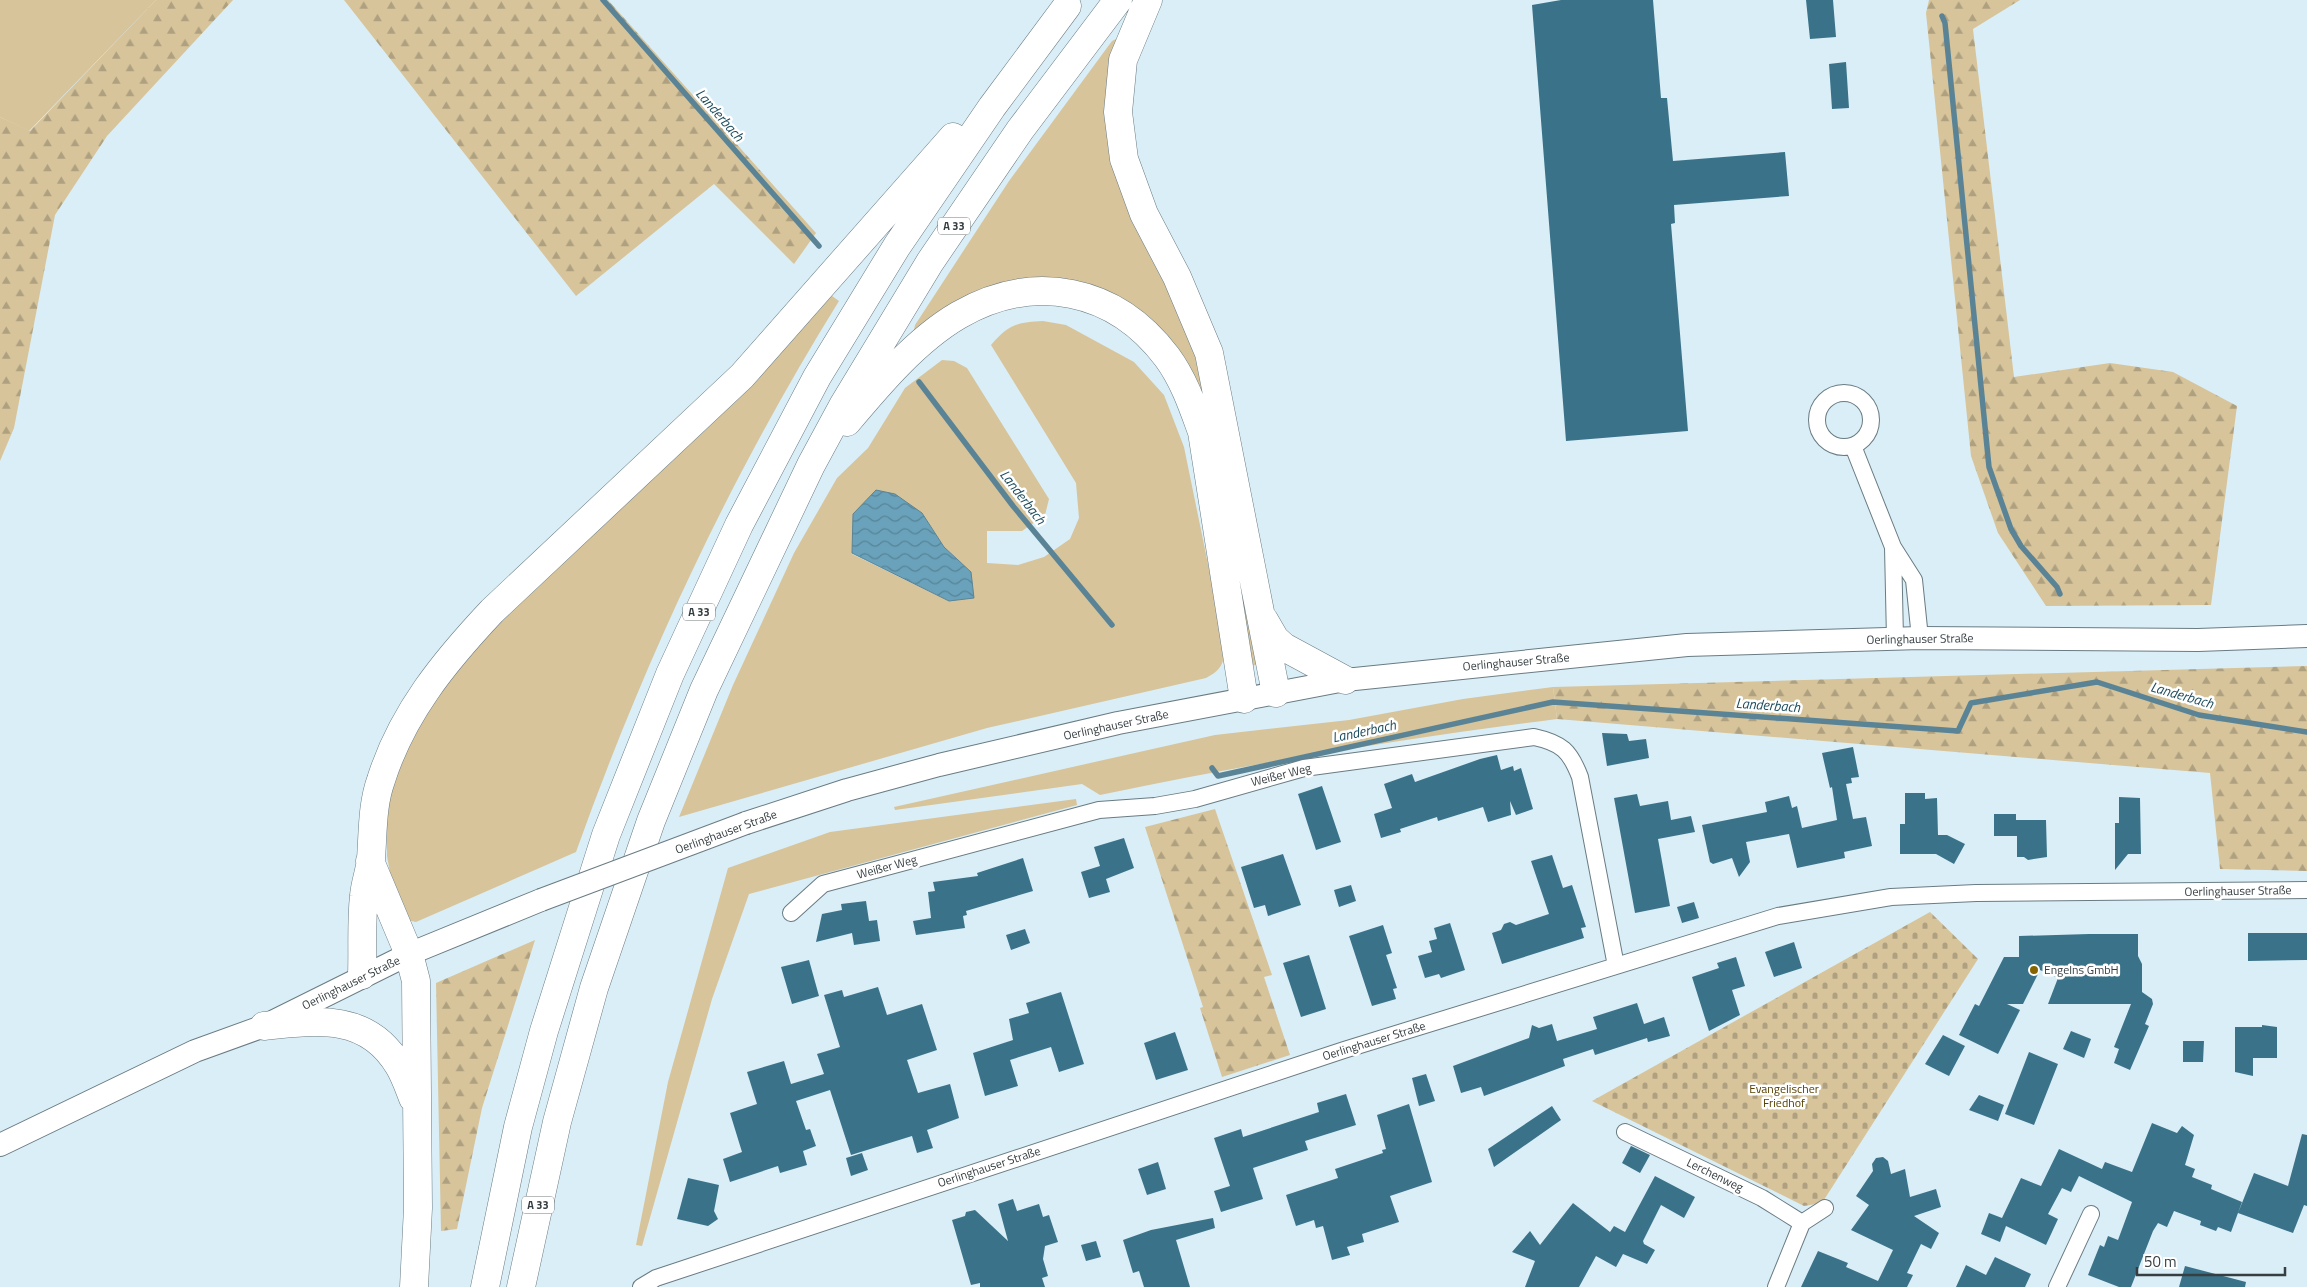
<svg xmlns="http://www.w3.org/2000/svg" width="2307" height="1287" font-family="'Titillium Web',sans-serif">
  <defs>
    <pattern id="forest-firs" width="22" height="20" patternUnits="userSpaceOnUse" patternTransform="scale(1.25)"><rect width="22" height="20" fill="#d7c49b"/><path d="M5 1l3.5 6h-7zM16 11l3.5 6h-7z" fill="#afa180"/></pattern>
    <pattern id="cemetery-stones" width="16" height="16" patternUnits="userSpaceOnUse" patternTransform="scale(1.25)"><rect width="16" height="16" fill="#d7c49b"/><path d="M2 7V4a2 2 0 0 1 4 0v3zM10 15v-3a2 2 0 0 1 4 0v3z" fill="#afa180"/></pattern>
    <pattern id="water-waves" width="16" height="10" patternUnits="userSpaceOnUse" patternTransform="scale(1.25)"><rect width="16" height="10" fill="#69a2ba"/><path d="M0 5q4-4 8 0t8 0" fill="none" stroke="#578599"/></pattern>
  </defs>
  <rect width="100%" height="100%" fill="#daeef7"/>
  <path fill="#d7c49b" fill-rule="evenodd" d="M0 0H156L29 131 0 117Z
    M1116 39 1118 45 1107 101 1199 354 1257 664 1252 666 1236 578 1160 334 1042 282 913 334 915 325 1009 181 1112 41Z
    M832 296 839 301C731 475 645 659 576 852L416 922 407 920 393 889 387 856 386 815 390 790 405 746 468 651 749 383Z
    M1043 321 1066 325 1134 362 1164 395 1184 447 1225 647C1224 664 1221 670 1206 678L987 728 679 817 733 685 794 553 837 478 868 448 905 388 942 360 954 361 967 368 1049 499 1045 515 1022 531H987V563L1018 565 1044 557 1070 539 1079 518 1076 483 991 345C1008 325 1017 322 1043 321ZM922 513 944 547 971 572 949 601 852 554Z
    M1553 687 1557 719C1403 739 1251 763 1100 795L1082 784 895 810 894 807 1215 735 1349 720 1463 699Z
    M1076 799 1077 805 749 894 712 999 642 1246 636 1245 668 1082 728 868 830 832Z"/>
  <path fill="url(#forest-firs)" d="M156 0H233L107 136 55 215 14 428 0 461V117L30 131Z
    M344 0H608L816 233 794 264 714 184 576 296Z
    M1929 0H2020L1973 29 2014 377 2110 363 2173 372 2237 406 2211 605 2046 606 1998 533 1971 456 1926 13Z
    M2307 666V871L2220 869 2210 773 1557 719 1553 687Z
    M1215 809 1272 975 1264 977 1290 1055 1222 1077 1200 1008 1203 1007 1145 827Z
    M535 940 482 1108 457 1229 441 1231 436 983Z"/>
  <path fill="url(#cemetery-stones)" d="M1930 912 1978 959 1822 1203 1804 1206 1592 1101Z"/>
  <path fill="url(#water-waves)" stroke="#5a8496" d="M876 490 895 494 922 513 944 547 971 572 974 598 949 601 852 553 853 514Z"/>
  <g fill="none" stroke-linecap="round" stroke-linejoin="round">
    <path stroke="#5a8496" stroke-width="5.5" d="M603 0 819 246
      M1942 16 1945 23 1989 467 2011 529 2021 546 2057 587 2060 594
      M919 382 1013 506 1112 625
      M1212 768 1218 776 1553 702 1958 731 1971 703 2097 682 2199 715 2307 732"/>
  </g>
  <path fill="#3a7389" d="M1561 0H1653L1661 98H1667L1673 161 1785 152 1789 196 1674 205 1675 223 1671 224 1688 431 1566 441 1532 5Z
    M1806 0H1833L1836 37 1810 39Z
    M1846 62 1849 108 1832 109 1829 64Z
    M1602 733 1627 734 1629 741 1646 739 1649 758 1607 766Z
    M1853 747 1859 777 1851 778 1852 783 1846 784 1853 819 1866 817 1872 846 1844 852 1845 858 1797 868 1789 834 1746 842 1750 862 1739 877 1732 858 1713 864 1710 862 1702 825 1767 812 1765 802 1789 796 1792 808 1797 806 1802 828 1837 820 1832 787 1830 788 1822 753Z
    M1497 755 1501 770 1513 766 1514 771 1521 768 1533 809 1516 815 1510 801 1511 815 1488 822 1483 807 1438 821 1437 817 1400 829 1401 832 1381 838 1374 814 1392 808 1384 784 1412 774 1415 782 1480 759Z
    M1322 786 1341 842 1316 850 1298 794Z
    M1905 793H1925V799L1937 798 1938 835H1947L1965 844 1954 864 1936 854H1900V824H1905Z
    M1637 794 1640 806 1668 801 1671 820 1691 816 1695 832 1658 839 1670 906 1635 913 1614 798Z
    M2119 797 2140 798 2141 854H2128L2115 870V823H2119Z
    M1994 814H2016V820H2046L2047 857 2028 860 2024 857H2017V836H1994Z
    M1124 838 1134 868 1106 879 1110 892 1089 898 1081 872 1100 866 1094 847Z
    M1283 854 1301 905 1268 916 1265 905 1254 908 1241 867Z
    M1552 855 1563 888 1572 885 1586 927 1581 928 1584 938 1502 964 1492 933 1501 930 1504 924 1510 922 1516 925 1549 914 1531 861Z
    M1023 858 1033 891 966 911 967 915 963 916 965 928 916 935 913 921 931 918 928 892 935 891 933 882 978 876 977 873Z
    M1351 885 1356 901 1339 907 1334 890Z
    M866 901 869 921 877 920 880 941 854 945 852 933 816 942 822 914 842 910 841 904Z
    M1694 902 1699 918 1682 923 1677 907Z
    M1450 923 1465 970 1441 978 1439 974 1425 978 1418 956 1432 952 1429 941 1437 939 1434 928Z
    M1383 925 1392 953 1386 955 1397 988 1393 989 1396 999 1372 1006 1349 936Z
    M1025 929 1030 943 1011 950 1006 935Z
    M2248 933H2307V960L2248 961Z
    M2089 934H2138V956L2142 964V992L2152 999 2153 1004 2145 1024 2149 1026 2130 1070 2114 1063 2119 1049 2114 1047 2131 1004H2048L2058 978 2040 970 2023 1004H2007L2020 1010 1998 1054 1959 1035 1975 1004 1979 1006 2004 957H2019V936Z
    M1794 942 1802 968 1774 977 1765 952Z
    M1309 955 1326 1009 1301 1017 1283 963Z
    M1736 957 1745 986 1732 990 1740 1015 1709 1031 1692 977 1719 968 1717 963Z
    M809 960 819 996 792 1004 781 967Z
    M878 987 887 1015 922 1004 937 1050 907 1060 918 1093 950 1084 959 1118 927 1130 933 1148 917 1153 912 1136 851 1155 830 1090 796 1101 806 1130 810 1129 816 1146 803 1151 807 1165 780 1173 778 1166 730 1182 723 1159 742 1152 730 1113 757 1104 747 1072 784 1061 791 1084 824 1074 817 1054 840 1047 824 995 842 990 844 997Z
    M1061 992 1084 1064 1059 1072 1051 1047 1010 1060 1018 1086 985 1096 973 1053 1013 1040 1009 1019 1029 1013 1026 1003Z
    M1637 1003 1644 1024 1664 1017 1670 1036 1648 1042 1647 1038 1595 1055 1593 1049 1563 1059 1565 1066 1484 1096 1481 1087 1461 1093 1453 1066 1529 1038 1532 1025 1539 1028 1552 1024 1557 1041 1597 1029 1593 1017Z
    M2262 1025 2277 1027V1058H2253V1076L2235 1072V1027H2262Z
    M2071 1031 2091 1039 2084 1058 2063 1049Z
    M1175 1032 1188 1070 1156 1080 1144 1043Z
    M1943 1035 1965 1046 1949 1076 1925 1064Z
    M2183 1041H2204L2203 1062H2183Z
    M2029 1052 2058 1064 2034 1125 2005 1114Z
    M1426 1074 1435 1101 1419 1106 1412 1078Z
    M1346 1094 1356 1125 1305 1141 1308 1150 1253 1168 1263 1199 1221 1212 1214 1191 1230 1186 1214 1138 1241 1129 1243 1137 1319 1112 1317 1103Z
    M1979 1095 2004 1105 1998 1121 1969 1110Z
    M1409 1104 1432 1182 1390 1196 1399 1222 1362 1234 1364 1242 1347 1247 1350 1255 1332 1260 1323 1226 1316 1228 1314 1220 1296 1226 1286 1195 1338 1178 1335 1169 1383 1153 1382 1150 1386 1149 1377 1115Z
    M1552 1106 1561 1120 1494 1167 1488 1149Z
    M2152 1123 2177 1133 2182 1126 2194 1135 2185 1165 2195 1169 2192 1177 2212 1185 2211 1189 2242 1202 2231 1232 2218 1227 2216 1231 2200 1225 2201 1221 2174 1211 2167 1227 2158 1223 2153 1231 2131 1287H2119L2088 1275 2100 1245 2104 1247 2108 1236 2118 1240 2132 1202 2079 1176 2071 1192 2062 1188 2048 1214 2058 1219 2046 1245 2006 1226 2000 1242 1981 1234 1989 1213 2002 1218 2021 1178 2041 1186 2059 1149 2102 1169 2105 1162 2132 1172Z
    M2302 1134 2307 1135V1206L2304 1205 2293 1233 2238 1213 2254 1173 2288 1186Z
    M1631 1146 1650 1155 1640 1173 1622 1163Z
    M862 1153 868 1170 851 1176 846 1158Z
    M1883 1157 1888 1161 1891 1174 1905 1169 1910 1197 1936 1189 1941 1207 1914 1216 1939 1233 1931 1249 1921 1244 1907 1273 1913 1275 1907 1287H1801L1818 1251 1848 1263 1846 1267 1878 1281 1893 1250 1851 1230 1869 1205 1856 1196 1873 1171 1872 1164 1876 1158Z
    M1158 1162 1166 1189 1147 1195 1138 1169Z
    M1655 1176 1695 1197 1684 1218 1661 1205 1643 1241 1644 1244 1655 1250 1647 1264 1623 1254 1616 1267 1596 1256 1579 1287H1525L1535 1261 1512 1252 1530 1231 1540 1245 1573 1203 1610 1232 1614 1226 1625 1232Z
    M688 1178 719 1185 714 1211 718 1219 708 1226 677 1219Z
    M1013 1199 1017 1211 1039 1204 1043 1217 1049 1215 1058 1242 1045 1246 1043 1259 1048 1276 1042 1278 1045 1287H980V1283L971 1285 952 1220 965 1216 966 1212 975 1210 1008 1241 998 1204Z
    M1213 1218 1215 1228 1176 1240 1190 1287H1144L1139 1271 1133 1273 1123 1240 1151 1230Z
    M1096 1241 1101 1257 1086 1261 1081 1245Z
    M1995 1257 2031 1274 2025 1287H1956L1966 1265 1986 1275Z
    M2185 1266 2246 1282 2245 1287H2179Z"/>
  <g fill="none" stroke-linecap="round" stroke-linejoin="round">
    <defs>
      <path id="street" d="M1817 420a27 27 0 1 1 54 0a27 27 0 1 1-54 0Z
        M1853 446 1893 547 1914 580 1920 638
        M1893 547 1895 639
        M791 913 823 884 1099 810 1155 806 1195 799 1304 768 1534 737C1562 743 1570 751 1580 777L1616 966
        M1625 1132 1762 1198 1802 1223 1776 1287
        M1802 1223 1825 1208
        M641 1287 656 1278 1344 1050 1778 916 1891 897 1976 893 2307 890
        M2057 1287 2091 1214"/>
      <path id="secondary" d="M746 823 847 790 939 765 1118 723 1345 680 1687 645 1920 638 2198 640 2307 636
        M0 1145 195 1051 264 1026 409 954 541 900"/>
      <path id="highway" d="M1148 0 1123 60 1118 112 1124 159 1144 214 1177 277 1209 353 1276 693
        M847 422C879 384 916 340 959 315 1034 272 1115 288 1167 357 1184 380 1193 407 1202 432L1244 699
        M1264 620 1275 639 1284 647 1345 680
        M370 861 409 954 416 981 418 1208 414 1287
        M362 975C363 949 361 922 364 896 365 883 370 871 371 859 373 832 372 805 381 780 402 713 445 661 492 611L742 376 953 137
        M264 1026C317 1020 368 1013 399 1066 405 1076 409 1088 413 1098
        M485 1287 518 1127 544 1031 606 835 670 674 739 525 817 377 897 246 992 107 1067 6
        M521 1287 557 1122 594 988 651 821 704 690 811 465 844 404 930 262 1020 130 1118 0"/>
    </defs>
    <use href="#street" stroke="#697b83" stroke-width="18"/>
    <use href="#secondary" stroke="#697b83" stroke-width="24"/>
    <use href="#highway" stroke="#697b83" stroke-width="29"/>
    <use href="#street" stroke="#fff" stroke-width="16"/>
    <use href="#secondary" stroke="#fff" stroke-width="22"/>
    <use href="#highway" stroke="#fff" stroke-width="28"/>
    <defs>
      <path id="secondary-bridge" d="M541 900 746 823"/>
    </defs>
    <use href="#secondary-bridge" stroke="#697b83" stroke-width="24" stroke-linecap="butt"/>
    <use href="#secondary-bridge" stroke="#fff" stroke-width="22"/>
  </g>
  <circle fill="#866500" stroke="#fff" stroke-width="2" cx="2034" cy="970" r="5"/>
  <g text-anchor="middle" stroke-width="5" stroke-linejoin="round" paint-order="stroke">
    <g fill="#fff" stroke="#72787a" stroke-width="1">
      <rect x="938" y="217.5" width="32" height="17" rx="4"/>
      <rect x="683" y="603.5" width="32" height="17" rx="4"/>
      <rect x="522" y="1196.5" width="32" height="17" rx="4"/>
    </g>
    <g font-size="11" font-weight="bold" fill="#363e41">
      <text x="954" y="230">A 33</text>
      <text x="699" y="616">A 33</text>
      <text x="538" y="1209">A 33</text>
    </g>
    <g font-size="12" fill="#363e41" stroke="#fff">
      <text transform="translate(1920 639) rotate(-1)" y="4">Oerlinghauser Straße</text>
      <text transform="translate(1516 662) rotate(-5)" y="4">Oerlinghauser Straße</text>
      <text transform="translate(1116 725) rotate(-12)" y="4">Oerlinghauser Straße</text>
      <text transform="translate(1281 775) rotate(-14)" y="4">Weißer Weg</text>
      <text transform="translate(726 832) rotate(-20)" y="4">Oerlinghauser Straße</text>
      <text transform="translate(887 867) rotate(-15)" y="4">Weißer Weg</text>
      <text transform="translate(2238 891) rotate(-1)" y="4">Oerlinghauser Straße</text>
      <text transform="translate(351 983) rotate(-26)" y="4">Oerlinghauser Straße</text>
      <text transform="translate(1374 1041) rotate(-17)" y="4">Oerlinghauser Straße</text>
      <text transform="translate(989 1167) rotate(-18)" y="4">Oerlinghauser Straße</text>
      <text transform="translate(1715 1175) rotate(26)" y="4">Lerchenweg</text>
    </g>
    <g font-size="12" fill="#363e41" stroke="#fff" text-anchor="start">
      <text x="2044" y="974">Engelns GmbH</text>
    </g>
    <g font-size="12" fill="#574000" stroke="#fff">
      <text x="1784" y="1093">Evangelischer<tspan x="1784" dy="14">Friedhof</tspan></text>
    </g>
    <g font-size="14" font-style="italic" fill="#1b4b5d" stroke="#fff">
      <text transform="translate(720 115) rotate(49)" y="5">Landerbach</text>
      <text transform="translate(1023 497) rotate(52)" y="5">Landerbach</text>
      <text transform="translate(2182 695) rotate(16)" y="5">Landerbach</text>
      <text transform="translate(1768 705) rotate(4)" y="5">Landerbach</text>
      <text transform="translate(1364 731) rotate(-12)" y="5">Landerbach</text>
    </g>
  </g>
  <path d="M2137 1267v8h148v-8" fill="none" stroke="#363e41" stroke-width="2.5"/>
  <text x="2144" y="1267" font-size="15" fill="#363e41" stroke="#ffffff" stroke-width="4" paint-order="stroke">50 m</text>
</svg>
